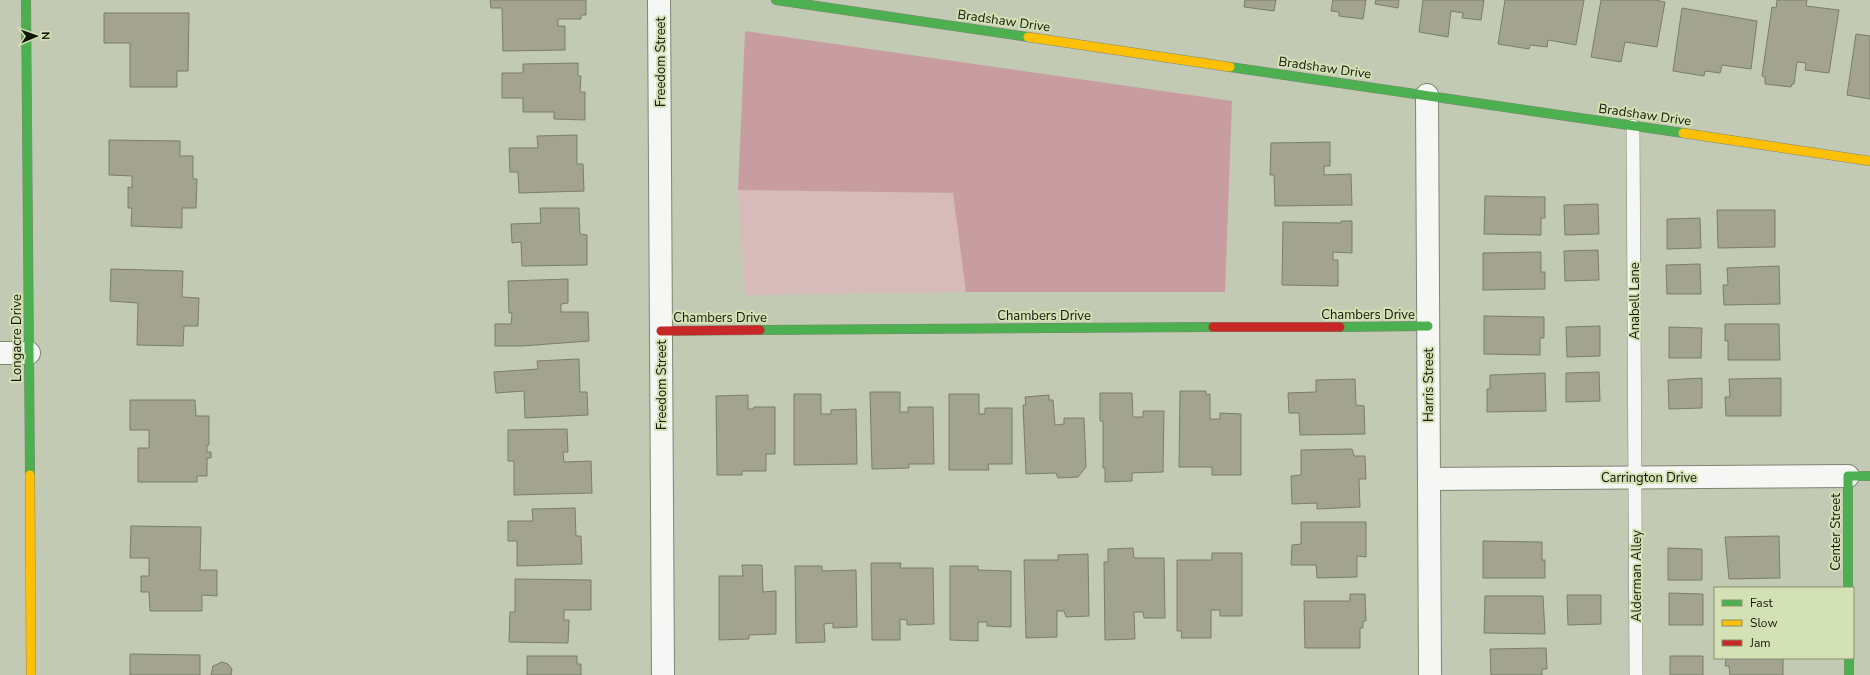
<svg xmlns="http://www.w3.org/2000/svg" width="1870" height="675" font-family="'Nunito Sans',sans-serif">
  <rect width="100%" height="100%" fill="#c3cab3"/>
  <path fill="#d7bbb9" d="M738 190 953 193 966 292 745 295Z"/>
  <path fill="#c89da0" d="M745 31 1232 101 1225 292H966L953 193 738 190Z"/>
  <path fill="#a2a491" stroke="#7b7d6b" d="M490 0H586V15H581V19H558V26H565V50L503 51 502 8H491Z
    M1245 0H1276L1274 11 1244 7Z
    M1333 0H1366L1363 19 1339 16V12L1331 11Z
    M1376 0H1399L1398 8 1375 4Z
    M1423 0H1484L1481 20 1462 18 1463 13 1451 11 1448 37 1419 32Z
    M1505 0H1584L1576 45 1548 40 1547 47 1530 45 1529 49 1498 44Z
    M1601 0H1655L1665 2 1657 47 1625 42 1621 62 1591 57Z
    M1777 0H1807L1806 6 1839 10 1829 73 1805 70 1806 63 1797 62 1794 84H1792L1791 87 1765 84V77L1762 76 1772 7 1776 8Z
    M1682 8 1757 21 1751 69 1722 65 1720 73 1705 71 1704 76 1673 71Z
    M104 13H189L188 71H177V87H130V43H104Z
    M1856 34 1870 36V99L1847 95Z
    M578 63V76H581L580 92H585V120L554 119V112H523V98H502V73H523V64Z
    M577 135V164H583L584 191 519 193 518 172H510L509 148H538L537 136Z
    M109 140 180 141V156H193V179H197L196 208H182V228L131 226 132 208H128V187L132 188V176L109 175Z
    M1330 142V166H1324V175L1351 174 1352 205 1275 206 1274 175H1270L1271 143Z
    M1485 196 1545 197V218H1541V235L1484 234Z
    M1598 204 1599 234 1565 235 1564 205Z
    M540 208H579L580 234 587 235V265L522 266 521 242 512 243 511 224 541 223Z
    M1717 210H1775V247L1718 248Z
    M1700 218 1701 248 1667 249V219Z
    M1341 221H1352V253L1333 252V260H1338V286L1282 285 1283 222 1341 223Z
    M1598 250 1599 280 1565 281 1564 251Z
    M1541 252V272H1545V289L1483 290V253Z
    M1700 264 1701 294H1667L1666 265Z
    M1779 266 1780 304 1724 305 1723 285H1728L1727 268Z
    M111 269 183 271 182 297 199 298 198 326H184L183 346 137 345 138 303 110 301Z
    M568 279V303L561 304V312H588L589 341 522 346H495V324H511L512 313H509L508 281Z
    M1484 316 1544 317V338H1540V355L1484 354Z
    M1725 324H1779L1780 360H1728V341H1725Z
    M1600 326V356L1567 357 1566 327Z
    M1669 327 1702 328 1701 358H1669Z
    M579 359 580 392H587L588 415 525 418 524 391 496 393 494 372 538 369 537 361Z
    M1599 372 1600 401 1566 402V373Z
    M1545 373 1546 411 1487 412V389H1490V375Z
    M1702 378V408L1669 409 1668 380Z
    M1781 378V416H1726L1725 397H1730L1729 379Z
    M1355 379 1356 405 1364 406 1365 434 1300 435 1299 413H1289L1288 393 1316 392V380Z
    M1180 391H1206V395L1210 394V419H1220V413L1241 414V475H1212V467H1179Z
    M870 392H900V412H908V407H933L934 464H909V468L872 469Z
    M1100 393H1132L1133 417H1143V411H1164L1163 472 1132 473V481L1105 482V468H1103V421H1100Z
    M794 394H821V414H831V410L856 409 857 464 794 465Z
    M949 394H979V414H985V408H1012V464H988L989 470H949Z
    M748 395V409H753L754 407H775V454H766V471H742V475H717L716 396Z
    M1049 395V400H1053L1055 425 1064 424V418H1084L1086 467 1078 477 1058 478 1056 473 1026 474 1023 405H1026L1025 397Z
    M130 400H195L196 416H209V445H207V452H211V458H207V476H197V482H138V448H149V430H130Z
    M567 429 568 452H563L564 462 591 461 592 493 514 495V461H508V430Z
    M1352 449 1354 456H1365L1366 479H1359L1360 507 1317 509V503L1292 504 1291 476 1301 475V450Z
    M575 508 576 536H581L582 564 517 566V541H508V521H533L532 509Z
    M1301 522H1366V557L1357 556V577L1317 578 1316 565H1291L1292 545 1301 544Z
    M131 526 201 527 200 570H217V596L202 595V611H150L149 592H141V576H149V558H130Z
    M1779 536 1780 578 1729 579 1725 537Z
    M1483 541 1542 542V560H1545V578H1483Z
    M1133 548 1134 558H1164L1165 618H1144L1143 612H1134L1135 639 1105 640 1104 562H1108V549Z
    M1668 548 1702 549V580H1668Z
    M1212 553H1242V616H1220V610H1211V638H1181L1182 631H1177V560H1212Z
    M1088 554 1089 616 1066 617 1064 611H1057V637L1026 638 1024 560H1058V555Z
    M871 563H901L900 568H933L934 624 907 625V620L900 619V640H872Z
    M742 565H762L763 592 776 591V634L749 635V639L719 640V576H743Z
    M795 566H822V571L856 570 857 627 833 628V623L824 624 825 642 796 643Z
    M950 566H978V570L1011 571V627L987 626V622H978V641L950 640Z
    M515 579 591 580V610H564V620H569L568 643 509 642 510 612H515Z
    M1669 593 1703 594V625H1669Z
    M1350 594H1365L1366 621H1363V628H1360V648H1305L1304 601H1350Z
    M1567 595H1601V624L1568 625Z
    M1485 596H1543L1545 634 1484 633Z
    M1546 648 1547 669H1542V675H1491L1490 649Z
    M130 654 200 655V675H130Z
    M527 656H577V664H581V675H527Z
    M1670 656H1703V675H1670Z
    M1726 658H1783V675H1730L1729 666H1725Z
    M222 662 228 664 232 669 231 675H211L213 666Z"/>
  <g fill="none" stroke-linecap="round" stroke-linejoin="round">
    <defs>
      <path id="lane" d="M1633 126 1636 675"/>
      <path id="street" d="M659 0 663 675
        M1427 95 1430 675
        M0 353H29
        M1429 479 1848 476"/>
      <path id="fast" d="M26 0 30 475
        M776 0 1028 37
        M1230 67 1683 133
        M1340 327 1428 326
        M760 330 1213 327
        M1848 588V476H1870
        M1849 658V675"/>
      <path id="slow" d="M1028 37 1230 67
        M1683 133 1870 161
        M30 475 31 675"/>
      <path id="jam" d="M1213 327H1340
        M661 331 760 330"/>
    </defs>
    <use href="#lane" stroke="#7f8573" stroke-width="14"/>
    <use href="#street" stroke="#7f8573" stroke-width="24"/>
    <use href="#fast" stroke="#7f8573" stroke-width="10"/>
    <use href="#slow" stroke="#7f8573" stroke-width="10"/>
    <use href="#jam" stroke="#7f8573" stroke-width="10"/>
    <use href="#lane" stroke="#f6f7f4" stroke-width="13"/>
    <use href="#street" stroke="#f6f7f4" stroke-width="22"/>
    <use href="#fast" stroke="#4caf50" stroke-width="9"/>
    <use href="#slow" stroke="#ffc107" stroke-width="9"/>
    <use href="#jam" stroke="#c62828" stroke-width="9"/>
  </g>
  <g text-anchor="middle" stroke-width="4" stroke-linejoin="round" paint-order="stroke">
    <g font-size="13" fill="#121607" stroke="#d4e1b5">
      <text transform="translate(1004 20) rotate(8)" y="5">Bradshaw Drive</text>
      <text transform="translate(660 62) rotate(-90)" y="5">Freedom Street</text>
      <text transform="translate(1325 67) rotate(8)" y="5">Bradshaw Drive</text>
      <text transform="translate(1645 114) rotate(8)" y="5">Bradshaw Drive</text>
      <text transform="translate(1634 301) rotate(-90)" y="5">Anabell Lane</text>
      <text x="1368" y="319">Chambers Drive</text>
      <text x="1044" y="320">Chambers Drive</text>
      <text x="720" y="322">Chambers Drive</text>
      <text transform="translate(16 338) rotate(-90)" y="5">Longacre Drive</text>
      <text transform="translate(661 385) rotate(-90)" y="5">Freedom Street</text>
      <text transform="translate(1428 385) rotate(-90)" y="5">Harris Street</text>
      <text x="1649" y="482">Carrington Drive</text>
      <text transform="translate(1835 532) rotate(-90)" y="5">Center Street</text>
      <text transform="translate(1636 576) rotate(-90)" y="5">Alderman Alley</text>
    </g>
  </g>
  <rect x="1714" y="587" width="140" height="72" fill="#d4e1b5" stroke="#86906f"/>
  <rect x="1722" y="600" width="20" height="6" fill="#4caf50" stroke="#86906f"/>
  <text x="1750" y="607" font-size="12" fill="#121607">Fast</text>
  <rect x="1722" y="620" width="20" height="6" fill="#ffc107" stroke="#86906f"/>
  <text x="1750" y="627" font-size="12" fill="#121607">Slow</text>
  <rect x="1722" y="640" width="20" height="6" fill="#c62828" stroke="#86906f"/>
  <text x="1750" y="647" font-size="12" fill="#121607">Jam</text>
  <g transform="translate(36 36) rotate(88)" stroke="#d4e1b5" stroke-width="3" paint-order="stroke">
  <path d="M0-3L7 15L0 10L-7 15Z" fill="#121607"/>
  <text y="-6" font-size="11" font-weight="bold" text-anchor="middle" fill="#121607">N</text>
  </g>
</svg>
